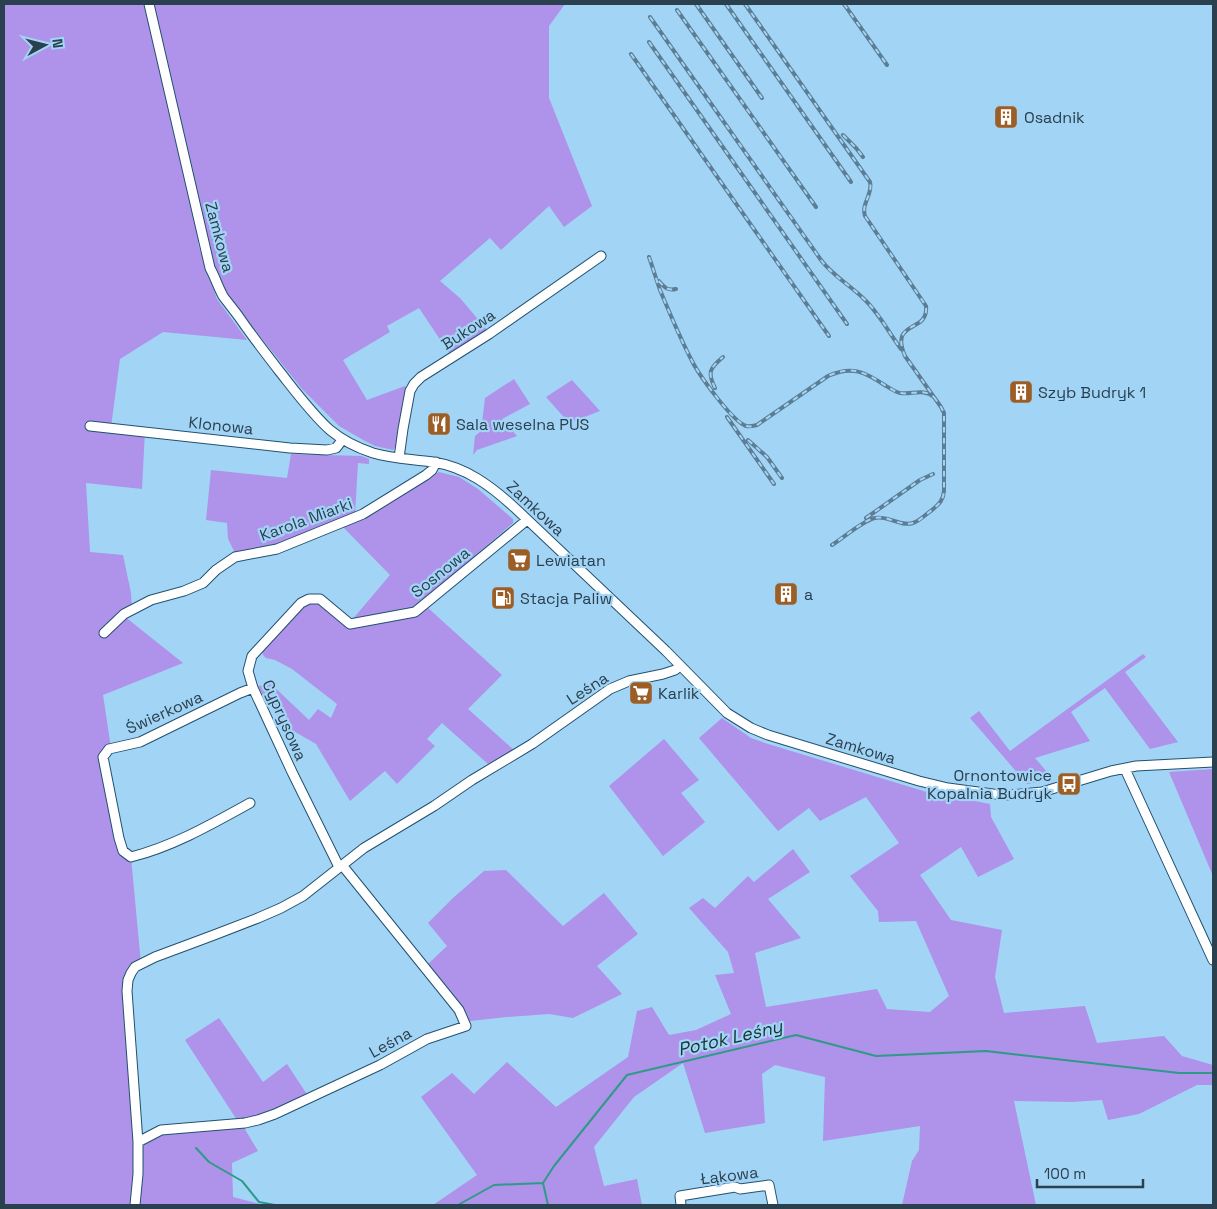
<svg xmlns="http://www.w3.org/2000/svg" width="1217" height="1209" font-family="'Space Grotesk',sans-serif">
  <rect width="100%" height="100%" fill="#a2d4f6"/>
  <path fill="#af92e9" d="M4 4H565L549 26V98L592 206 564 227 549 206 501 250 490 238 440 281 460 298 487 330 449 353 419 308 387 326 390 332 343 360 367 400 405 386 407 389 403 399 397 445 393 450 375 446 365 441 339 426 302 389 228 296 215 268 205 228 198 244 217 299 247 340 163 332 120 359 111 427 145 431 142 489 86 483 90 552 123 555 131 593 132 608 124 616 183 663 103 695 111 748 103 757 119 838 131 857 141 964 128 980 138 1142 161 1130 243 1126 258 1151 232 1163 233 1197 264 1205H4Z
    M514 379 530 404 502 419 517 436 477 450 473 455 475 436 481 431 485 398Z
    M572 380 600 411 569 423 546 397Z
    M291 454 361 456 369 459V464L358 463 355 514 273 548 236 555 228 539 227 523 206 520 211 470 287 478Z
    M439 472 459 477 478 489 513 519V523L413 609 352 620 390 575 342 526 369 513Z
    M310 602H319L345 625 427 607 502 675 468 709 514 750 488 764 442 723 427 739 435 746 397 784 385 771 350 801 316 744 290 729 268 704 258 686 271 684 309 720 318 709 331 718 337 704 292 669 275 660 266 658 263 655 262 649 300 608Z
    M1143 654 1146 657 1125 672 1178 742 1150 749 1105 688 1071 712 1090 741 1035 758 1053 779 1027 784 970 718 979 711 1010 751Z
    M722 718 751 738 768 744 940 796 965 799 990 804 991 817 1014 859 978 877 961 847 920 875 951 920 1002 930 995 977 1004 1013 1085 1006 1097 1043 1164 1036 1182 1056 1213 1065V1085H1197L1139 1114 1108 1120 1102 1100 1072 1102 1014 1101 1036 1205H902L912 1161 919 1150 920 1126 823 1141 825 1077 775 1065 762 1074 765 1123 705 1133 683 1063 634 1097 594 1147 604 1186 637 1179 642 1205H433L477 1175 421 1097 452 1073 474 1094 507 1062 556 1107 628 1057 637 1011 652 1007 669 1035 696 1030 731 1014 715 975 734 973 728 952 689 908 703 898 715 908 748 876 754 882 793 849 810 872 768 899 801 938 755 953 766 1007 877 989 887 1009 930 1012 949 996 916 921 879 922 878 911 850 876 899 843 866 797 820 821 809 808 778 831 699 738Z
    M664 739 699 780 681 793 705 822 663 856 609 786Z
    M1213 769V876L1169 772Z
    M506 870 563 926 604 893 638 934 597 966 622 994 573 1018 549 1014 507 1017 470 1021 428 964 447 946 428 923 453 898 484 871Z
    M219 1018 263 1082 287 1064 308 1096 254 1118 237 1120 185 1040Z"/>
  <g fill="none" stroke-linecap="round" stroke-linejoin="round">
    <path stroke="#2e9a87" stroke-width="2" d="M196 1148 209 1162 242 1181 259 1202 275 1205
      M543 1183 548 1205
      M458 1205 494 1185 543 1183 554 1166 627 1075 796 1035 876 1056 986 1051 1179 1073H1213"/>
    <defs>
      <path id="minor" d="M149 4 210 268C215 277 218 287 223 296 228 303 234 310 239 317 252 336 266 354 280 372 295 391 312 414 330 430 342 440 358 448 373 453 393 459 413 459 433 462 466 467 491 486 515 508L666 651 727 713 751 728 768 735 919 781 948 788 993 794 1011 795 1042 792 1111 771 1136 766 1213 762
        M90 426 290 448 327 450 336 448 343 439
        M399 458 403 429 410 391 414 384 421 377 489 334 601 256
        M104 633 124 614 151 600 184 591 203 583 216 570 235 557 277 549 363 514 426 475 432 470 436 462
        M1125 769 1213 960
        M250 803C212 824 174 846 131 857L123 851 119 838 103 757 109 749 140 742 240 693 253 688
        M339 867 292 772 253 688 248 671 252 656 301 603 309 599H320L350 624 415 612 527 520
        M138 1142 161 1130 245 1123 258 1120 275 1114 380 1065 427 1039 466 1026 459 1010 342 865
        M135 1205 138 1174V1142L127 991 128 980 131 973 135 967 155 957 214 935 258 918 281 908 303 896 364 848 434 806 472 780 532 744 610 689 629 681 663 674 675 670 680 666
        M681 1205 680 1196 735 1187 740 1189 769 1185 773 1205"/>
    </defs>
    <use href="#minor" stroke="#22516e" stroke-width="11"/>
    <use href="#minor" stroke="#fff" stroke-width="9"/>
    <defs>
      <path id="rail" d="M696 4 762 98
        M726 4 851 182
        M745 4 870 182C873 195 861 203 865 216L926 306C929 334 889 319 905 356L941 407 944 413V491C943 501 939 504 932 510 926 514 920 521 913 523 900 527 888 515 875 518 864 520 843 538 832 545
        M844 4 887 65
        M677 10 816 207
        M650 17 821 260C833 276 850 285 864 299 879 313 889 333 901 349
        M649 42 847 324
        M631 54 829 336
        M843 135 856 148 863 157
        M649 257C653 268 656 279 660 290 670 314 680 338 692 361 699 375 732 421 746 426 750 427 753 426 757 425L828 376C852 365 865 372 886 386 890 388 895 392 900 393 912 395 923 388 934 397
        M659 281C664 287 667 291 676 289
        M715 388C707 372 710 368 723 357
        M727 417 774 484
        M748 440 767 457 782 478
        M866 518 920 480 933 474"/>
    </defs>
    <use href="#rail" stroke="#5c7d93" stroke-width="4"/>
    <use href="#rail" stroke="#a2d4f6" stroke-width="2" stroke-dasharray="5.5" stroke-linecap="butt"/>
  </g>
  <defs>
    <symbol id="building-square" viewBox="-11 -11 22 22"><rect x="-9" y="-9" width="18" height="18" rx="4" fill="#9d5e26" stroke="#a2d4f6"/><path d="M-4-6H4V6H1V3H-1V6H-4ZM-2.5-4.3h1.7v1.8h-1.7ZM.8-4.3h1.7v1.8H.8ZM-2.5-1h1.7V.8h-1.7ZM.8-1h1.7V.8H.8Z" fill="#fff"/></symbol>
    <symbol id="restaurant-square" viewBox="-11 -11 22 22"><rect x="-9" y="-9" width="18" height="18" rx="4" fill="#9d5e26" stroke="#a2d4f6"/><path d="M-5-6h1v4h1v-4h1v4h1v-4h1v5L-1.5 .5V6h-2V.5L-5-1ZM5-6V6H3V1.5H1.5Q1.5-4 5-6Z" fill="#fff"/></symbol>
    <symbol id="supermarket-square" viewBox="-11 -11 22 22"><rect x="-9" y="-9" width="18" height="18" rx="4" fill="#9d5e26" stroke="#a2d4f6"/><path d="M-6-5.5h2.5l.6 2H6L4.5 2H-2.5L-4.4-4H-6ZM-1.5 3.2a1.3 1.3 0 1 0 .1 0ZM3 3.2a1.3 1.3 0 1 0 .1 0Z" fill="#fff"/></symbol>
    <symbol id="fuel-square" viewBox="-11 -11 22 22"><rect x="-9" y="-9" width="18" height="18" rx="4" fill="#9d5e26" stroke="#a2d4f6"/><path d="M-5.5-6h7V0h2V4h1.3V-2.5L3-4.5l.8-.8L6-3V5H2.5V1h-1V6h-7ZM-4.2-4.7v3.2H.2V-4.7Z" fill="#fff"/></symbol>
    <symbol id="bus-square" viewBox="-11 -11 22 22"><rect x="-9" y="-9" width="18" height="18" rx="4" fill="#9d5e26" stroke="#a2d4f6"/><path d="M-5-6H5V4H4V6H2V4H-2V6H-4V4H-5ZM-3.5-4V0h7V-4ZM-3.5 1.2v1.5H-2V1.2ZM2 1.2v1.5H3.5V1.2Z" fill="#fff"/></symbol>
  </defs>
  <g fill-rule="evenodd">
    <use href="#building-square" x="992" y="103" width="28" height="28"/>
    <use href="#building-square" x="1007" y="378" width="28" height="28"/>
    <use href="#restaurant-square" x="425" y="410" width="28" height="28"/>
    <use href="#supermarket-square" x="505" y="546" width="28" height="28"/>
    <use href="#building-square" x="772" y="580" width="28" height="28"/>
    <use href="#fuel-square" x="489" y="584" width="28" height="28"/>
    <use href="#supermarket-square" x="627" y="679" width="28" height="28"/>
    <use href="#bus-square" x="1055" y="770" width="28" height="28"/>
  </g>
  <g text-anchor="middle" stroke-width="4.5" stroke-linejoin="round" paint-order="stroke">
    <g font-size="16" fill="#2b404e" stroke="#a2d4f6" text-anchor="start">
      <text x="1024" y="123">Osadnik</text>
      <text x="1038" y="398">Szyb Budryk 1</text>
      <text x="456" y="430">Sala weselna PUS</text>
      <text x="536" y="566">Lewiatan</text>
      <text x="804" y="600">a</text>
      <text x="520" y="604">Stacja Paliw</text>
      <text x="658" y="699">Karlik</text>
      <text x="1052" y="781" text-anchor="end">Ornontowice<tspan x="1052" dy="18">Kopalnia Budryk</tspan></text>
    </g>
    <g font-size="16" fill="#2b404e" stroke="#a2d4f6">
      <text transform="translate(220 237) rotate(75)" y="6">Zamkowa</text>
      <text transform="translate(468 329) rotate(-33)" y="6">Bukowa</text>
      <text transform="translate(221 425) rotate(6)" y="6">Klonowa</text>
      <text transform="translate(536 508) rotate(43)" y="6">Zamkowa</text>
      <text transform="translate(306 519) rotate(-20)" y="6">Karola Miarki</text>
      <text transform="translate(440 572) rotate(-39)" y="6">Sosnowa</text>
      <text transform="translate(587 688) rotate(-33)" y="6">Leśna</text>
      <text transform="translate(164 712) rotate(-24)" y="6">Świerkowa</text>
      <text transform="translate(285 720) rotate(66)" y="6">Cyprysowa</text>
      <text transform="translate(861 748) rotate(17)" y="6">Zamkowa</text>
      <text transform="translate(390 1042) rotate(-29)" y="6">Leśna</text>
      <text transform="translate(729 1175) rotate(-7)" y="6">Łąkowa</text>
    </g>
    <g font-size="18" font-style="italic" fill="#15342e" stroke="#a2d4f6">
      <text transform="translate(730 1038) rotate(-13)" y="6">Potok Leśny</text>
    </g>
  </g>
  <rect width="1217" height="1209" fill="none" stroke="#2b404e" stroke-width="10"/>
  <g transform="translate(45 45) rotate(83)" stroke="#a2d4f6" stroke-width="4" paint-order="stroke">
  <path d="M0-4L9 19L0 12L-9 19Z" fill="#2b404e"/>
  <text y="-8" font-size="14" font-weight="bold" text-anchor="middle" fill="#2b404e">N</text>
  </g>
  <path d="M1037 1179v8h106v-8" fill="none" stroke="#2b404e" stroke-width="2.5"/>
  <text x="1044" y="1179" font-size="15" fill="#2b404e" stroke="#a2d4f6" stroke-width="4" paint-order="stroke">100 m</text>
</svg>
